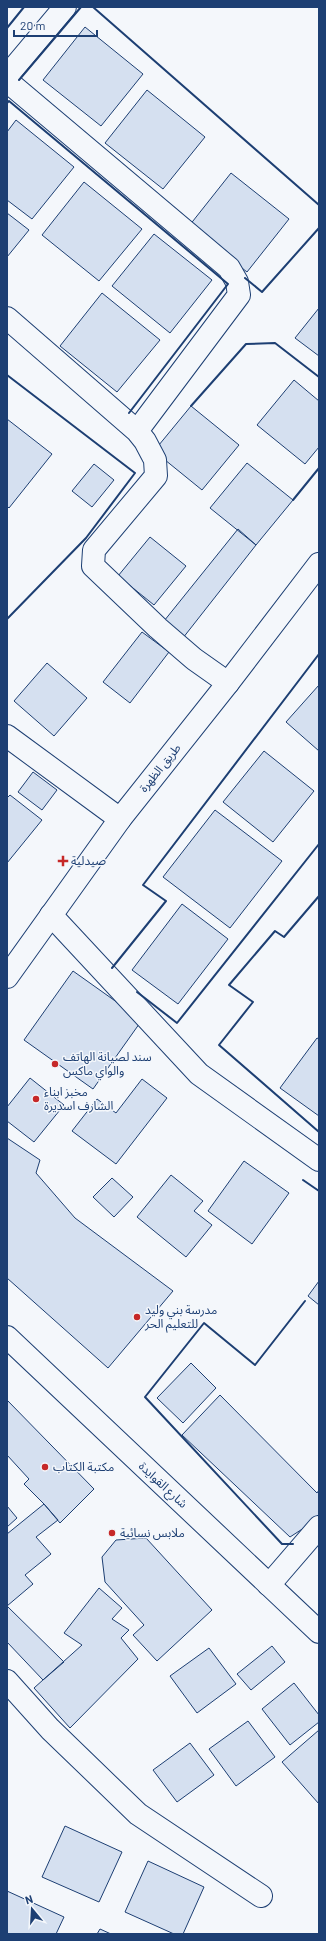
<svg xmlns="http://www.w3.org/2000/svg" width="326" height="1941" font-family="Barlow,'Noto Sans Arabic',sans-serif">
  <rect width="100%" height="100%" fill="#f4f7fb"/>
  <path fill="#d5e0f0" stroke="#1d3f73" d="M85 27 143 74 101 126 43 80Z
    M147 90 205 137 163 189 105 143Z
    M16 120 74 167 32 219 7 200V132Z
    M231 173 289 219 247 272 189 226Z
    M84 182 142 229 99 281 42 235Z
    M7 213 29 230 7 257Z
    M154 234 212 280 170 333 112 286Z
    M102 293 160 340 117 392 60 346Z
    M319 308V356L295 338Z
    M294 380 319 401V447L305 464 257 425Z
    M191 406 239 445 202 490 154 451Z
    M7 419 52 454 9 508 7 506Z
    M247 463 293 500 256 545 210 508Z
    M94 464 114 480 92 507 72 491Z
    M238 529 256 545 179 643 160 626Z
    M150 537 186 566 154 605 118 576Z
    M142 632 169 652 130 703 103 682Z
    M47 663 87 698 54 736 14 701Z
    M319 685V751L286 722Z
    M264 751 314 791 273 842 223 802Z
    M33 772 57 790 42 810 18 792Z
    M10 795 42 820 7 863V798Z
    M215 810 282 861 230 928 163 877Z
    M182 904 228 939 178 1004 132 970Z
    M73 971 142 1020 93 1089 24 1040Z
    M317 1038 319 1039V1116L280 1088Z
    M30 1078 64 1105 34 1142 7 1121V1107Z
    M142 1079 167 1098 116 1164 72 1131 97 1099 116 1113Z
    M7 1138 40 1160 36 1173 75 1218 173 1291 108 1368 7 1278Z
    M244 1161 289 1193 252 1244 208 1211Z
    M171 1175 203 1201 194 1211 212 1225 186 1257 137 1217Z
    M112 1178 133 1197 114 1217 93 1197Z
    M319 1281V1305L308 1296Z
    M191 1363 216 1388 183 1423 157 1398Z
    M220 1395 317 1493 319 1490V1514L310 1524 290 1537 182 1435Z
    M7 1400 94 1489 60 1523 44 1504 24 1484 29 1479 7 1455Z
    M44 1504 58 1520 36 1537 51 1554 25 1575 33 1584 7 1606V1534Z
    M7 1506 17 1518 7 1527Z
    M146 1538 212 1610 157 1661 133 1635 144 1625 105 1582 102 1557 116 1540Z
    M99 1588 122 1608 112 1619 129 1630 121 1638 138 1659 70 1728 34 1688 82 1645 64 1633Z
    M7 1606 64 1662 43 1680 7 1642Z
    M272 1646 285 1662 251 1690 237 1674Z
    M209 1648 236 1684 197 1713 170 1676Z
    M294 1683 319 1715V1722L290 1745 262 1709Z
    M248 1721 275 1757 236 1786 209 1749Z
    M319 1730V1804L282 1762Z
    M190 1743 214 1775 177 1802 153 1770Z
    M65 1826 122 1852 99 1902 42 1877Z
    M148 1861 204 1887 183 1934H174L125 1912Z
    M7 1891 64 1917 56 1934H7Z
    M100 1929 111 1934H97Z"/>
  <g fill="none" stroke-linecap="round" stroke-linejoin="round">
    <defs>
      <path id="street" d="M7 76 65 7
        M7 81 229 268 237 282 239 295 137 431
        M7 318 137 431 145 441 155 460 156 476 94 550 93 566 158 628 194 659 228 683
        M7 736 120 819
        M51 915 199 1074 319 1160
        M269 1585 319 1527
        M7 1681 50 1729 138 1814 261 1896"/>
      <path id="secondary" d="M7 1337 319 1632"/>
      <path id="primary" d="M7 977 120 819 228 683 319 564"/>
    </defs>
    <use href="#street" stroke="#1d3f73" stroke-width="24"/>
    <use href="#secondary" stroke="#1d3f73" stroke-width="24"/>
    <use href="#primary" stroke="#1d3f73" stroke-width="24"/>
    <use href="#street" stroke="#f4f7fb" stroke-width="22"/>
    <use href="#secondary" stroke="#f4f7fb" stroke-width="22"/>
    <use href="#primary" stroke="#f4f7fb" stroke-width="22"/>
    <path stroke="#1d3f73" stroke-width="2" d="M93 7 319 205
      M7 28 24 7
      M19 80 81 7
      M7 103 9 101 228 284 129 413
      M245 278 262 292 319 228
      M7 375 135 473 86 538 7 619
      M191 406 246 344 275 343 319 377
      M293 500 319 468
      M319 896 284 937 275 931 229 985 253 1002 219 1045 319 1132
      M112 968 166 901 143 885 319 654
      M137 992 177 1023 319 844
      M303 1180 319 1191
      M293 1544H282L145 1397 204 1323 255 1365 305 1301"/>
  </g>
  <g fill="#c62828" stroke="#f4f7fb" stroke-width="1.5">
    <path d="M61 855h4v4h4v4h-4v4h-4v-4h-4v-4h4z"/>
    <circle cx="55" cy="1064" r="4"/>
    <circle cx="36" cy="1099" r="4"/>
    <circle cx="137" cy="1317" r="4"/>
    <circle cx="45" cy="1467" r="4"/>
    <circle cx="112" cy="1533" r="4"/>
  </g>
  <g text-anchor="middle" stroke-width="3" stroke-linejoin="round" paint-order="stroke">
    <g font-size="12" fill="#1d3f73" stroke="#f4f7fb">
      <text transform="translate(160 768) rotate(-51)" y="4">طريق الظهرة</text>
      <text transform="translate(163 1485) rotate(43)" y="4">شارع القوايدة</text>
    </g>
    <g font-size="12" fill="#1d3f73" stroke="#f4f7fb" text-anchor="start">
      <text x="71" y="865">صيدلية</text>
      <text x="63" y="1061">سند لصيانة الهاتف<tspan x="63" dy="14">والواي ماكس</tspan></text>
      <text x="44" y="1096">مخبز ابناء<tspan x="44" dy="14">الشارف اسديرة</tspan></text>
      <text x="145" y="1314">مدرسة بني وليد<tspan x="145" dy="14">للتعليم الحر</tspan></text>
      <text x="53" y="1471">مكتبة الكتاب</text>
      <text x="120" y="1537">ملابس نسائية</text>
    </g>
  </g>
  <rect width="326" height="1941" fill="none" stroke="#1d3f73" stroke-width="16"/>
  <g transform="translate(32 1909) rotate(342)" stroke="#f4f7fb" stroke-width="3" paint-order="stroke">
  <path d="M0-3L7 15L0 10L-7 15Z" fill="#1d3f73"/>
  <text y="-6" font-size="11" font-weight="bold" text-anchor="middle" fill="#1d3f73">N</text>
  </g>
  <path d="M14 30v6h83v-6" fill="none" stroke="#1d3f73" stroke-width="2"/>
  <text x="20" y="30" font-size="12" fill="#1d3f73" stroke="#f4f7fb" stroke-width="3" paint-order="stroke">20 m</text>
</svg>
